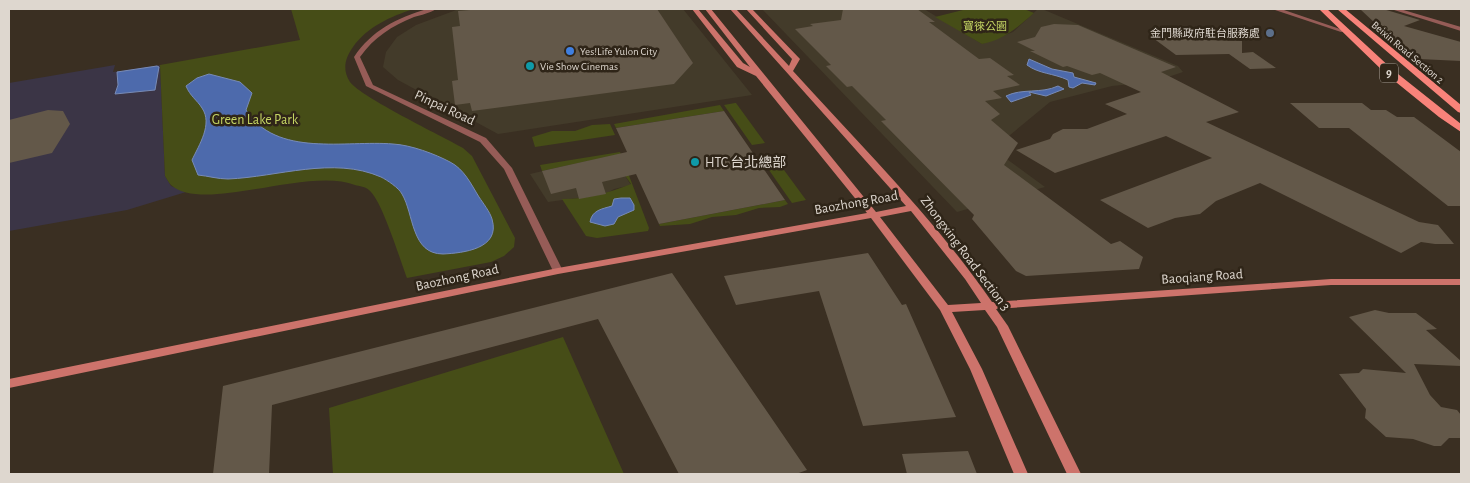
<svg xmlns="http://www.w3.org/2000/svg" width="1470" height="483" font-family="'Alegreya Sans','Noto Sans TC',sans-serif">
  <rect width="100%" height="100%" fill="#3a2f22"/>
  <path fill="#433b2a" d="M459 9H683L752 95 498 134 398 80 383 67 386 52 397 37 416 25Z
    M762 9H924L982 44 1013 32 1038 9H1042L1178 66 1183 72 1153 82 1112 86 1050 102 993 149 1045 187 957 212Z
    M611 155 631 185 614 189 606 194 548 202 530 174Z"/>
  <path fill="#3b3546" d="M115 65 113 72 160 65 165 176 171 186 186 192 127 210 9 231V83Z"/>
  <path fill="#464d17" d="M291 9H414C391 16 367 27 353 47 345 58 342 70 350 82 361 97 442 136 463 148L472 156 515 238 514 247 504 256 491 262 407 278C400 260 382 200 369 190 366 187 359 186 355 185 308 166 204 214 171 185 169 183 167 179 165 176L160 65 300 40Z
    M967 9H1024L1034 13C1018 27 1004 40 982 44L935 17Z
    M735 103H736L765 143 752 145 724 105Z
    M720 105 724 111 616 128 614 124Z
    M610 124 615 135 535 147 532 137 552 131H575L592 125Z
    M620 152 649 228 648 231 597 238 586 236 562 199C587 199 608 193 631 184L611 156 542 171 540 165Z
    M773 155 806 200 792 203 760 157Z
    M785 200 788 204 780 207 759 208 736 215 712 217 690 224 660 226 659 224Z
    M563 337 624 474H333L329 408Z"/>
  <path fill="#4d6aac" stroke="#788bb6" d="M1029 59 1052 69 1073 73 1074 77 1096 83 1095 85 1082 83 1073 88 1069 87 1068 80C1053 73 1039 74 1027 65Z
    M157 66 159 67 155 90 115 94 118 85 117 72Z
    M209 74 240 82 252 93 246 110C276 158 346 140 393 144 411 145 435 154 450 162 464 169 471 184 479 197 483 203 490 212 492 219 501 249 463 253 443 254 411 254 414 214 402 194 399 188 387 180 381 177 333 156 278 177 228 179 218 179 208 176 198 175L192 160C199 145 213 124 202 108 197 100 190 96 186 86L197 78Z
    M1058 86 1064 89 1046 96 1029 92 1031 95 1011 102 1006 96C1022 88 1041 94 1058 86Z
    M621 198H630L634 205V210L618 217 614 224 605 226 590 222C592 210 602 209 612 206L614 199Z"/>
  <path fill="#635849" d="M482 9H657L693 63 674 84 472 111 470 103 455 105 452 81 458 80 452 27 460 26 458 11Z
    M843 9H917L935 22H929L979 59 990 58 1014 75 1007 76 1020 85 993 91 1002 98 985 101 1000 114 991 120 1018 143 1004 165 1111 244 1120 241 1143 257 1139 269 1026 276 1016 271 972 219 974 215 881 121 886 120 852 86 847 87 826 66 831 65 795 29 813 26 810 24 841 20Z
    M1360 9H1383L1420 20 1404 26 1461 42V61L1419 59 1397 41H1394Z
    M1054 24 1078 25 1176 67 1161 72 1239 112 1206 122 1419 222 1438 225 1454 244H1435L1421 242 1401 253 1260 183 1216 201 1200 214 1175 218 1148 228 1100 200 1212 158 1166 136 1055 173 1016 150 1050 139 1053 134 1063 129H1087L1127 114 1105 104 1141 92 1100 73 1092 75 1067 66 1063 67 1030 51H1035L1017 42 1035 37 1041 27Z
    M1202 37 1205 40 1242 41V53L1253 52 1276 68 1250 69 1229 54 1176 55 1153 38Z
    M1290 103H1362L1371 110H1386L1397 117H1414L1461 152V206H1448L1349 128H1319Z
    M48 110 63 111 70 124 52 153 9 163V120Z
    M724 111 785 200 659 224 636 174 602 182 606 194 579 199 576 188 551 194 542 171 627 152 616 128Z
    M868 253 902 305 906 304 956 417 863 426 819 291 736 305 724 276Z
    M672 273 807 470 796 474H679L598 319 272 405 269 474H213L223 386Z
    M1375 310 1389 313H1416L1437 329 1426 330 1461 361V366L1414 364 1430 395 1441 407 1457 410 1461 415V438H1449L1441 446H1434L1413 439 1386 437 1365 418 1366 409 1339 374 1359 373 1363 369 1406 373 1349 317Z
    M968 451 977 474H907L902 454Z"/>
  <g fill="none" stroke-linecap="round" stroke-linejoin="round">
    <path fill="#965c57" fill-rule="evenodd" d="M427 9H436C430 13 421 15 414 17 392 26 374 37 360 57L373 85 486 138 512 168 563 271 562 273H554L553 271 504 169 480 142 366 86 354 57C372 30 397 18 427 9Z
      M1272 9H1281L1346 31 1341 32Z
      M1391 9H1400L1461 27V31Z"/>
    <path fill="#cd736b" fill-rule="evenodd" d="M692 9H698L743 63 750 67 705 9H711L876 212 906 206 730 9H736L789 66 792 59 746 9H752L800 59 793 71C861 146 934 218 992 302L1331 279H1461V285H1331L996 309 1008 326 1081 474H1067L997 327 985 310 952 312 982 369 1028 474H1014L970 369 940 310 871 218 558 274 9 388V379L558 268 867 213 756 76 737 67ZM911 211 965 279 981 303 948 305 880 217Z"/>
    <path fill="#f8837a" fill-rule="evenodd" d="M1319 9H1327L1393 70 1461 124V132L1439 117 1386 74Z
      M1337 9H1345L1461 105V113L1458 112Z"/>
  </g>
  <circle fill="#5c6f8a" stroke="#2f2518" stroke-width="2" cx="1270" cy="33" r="5"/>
  <circle fill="#3f7fe0" stroke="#2f2518" stroke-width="2" cx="570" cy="51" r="5"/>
  <g fill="#0f9aa8" stroke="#2f2518" stroke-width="2">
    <circle cx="530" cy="66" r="5"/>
    <circle cx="695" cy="162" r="5"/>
  </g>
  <g text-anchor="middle" stroke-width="5" stroke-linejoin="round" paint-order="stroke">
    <g font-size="11" fill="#c5d563" stroke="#2f2518">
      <text x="985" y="30">寶徠公園</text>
    </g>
    <g font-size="11" fill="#ded7cf" stroke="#2f2518" text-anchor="start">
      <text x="1260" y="37" text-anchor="end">金門縣政府駐台服務處</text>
      <text x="580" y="55">Yes!Life Yulon City</text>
      <text x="540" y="70">Vie Show Cinemas</text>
    </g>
    <g font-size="11" fill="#ded7cf" stroke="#2f2518">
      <text transform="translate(1408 52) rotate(40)" y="4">Beixin Road Section 2</text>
    </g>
    <rect fill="#2f2518" stroke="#aaa298" stroke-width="1" x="1380" y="63.5" width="18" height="19" rx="4"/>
    <g font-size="12" font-weight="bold" fill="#ded7cf">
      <text x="1389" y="77">9</text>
    </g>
    <g font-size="14" fill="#ded7cf" stroke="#2f2518">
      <text transform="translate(445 107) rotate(25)" y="5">Pinpai Road</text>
      <text transform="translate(856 202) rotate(-10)" y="5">Baozhong Road</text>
      <text transform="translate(966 253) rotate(53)" y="5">Zhongxing Road Section 3</text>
      <text transform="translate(1202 276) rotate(-4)" y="5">Baoqiang Road</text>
      <text transform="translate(457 277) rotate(-12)" y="5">Baozhong Road</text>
    </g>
    <g font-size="14" fill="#c5d563" stroke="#2f2518">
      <text x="255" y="124">Green Lake Park</text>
    </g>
    <g font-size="14" fill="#ded7cf" stroke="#2f2518" text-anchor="start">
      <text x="705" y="167">HTC 台北總部</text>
    </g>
  </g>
  <rect width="1470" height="483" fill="none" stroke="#ded7cf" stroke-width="20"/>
</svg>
